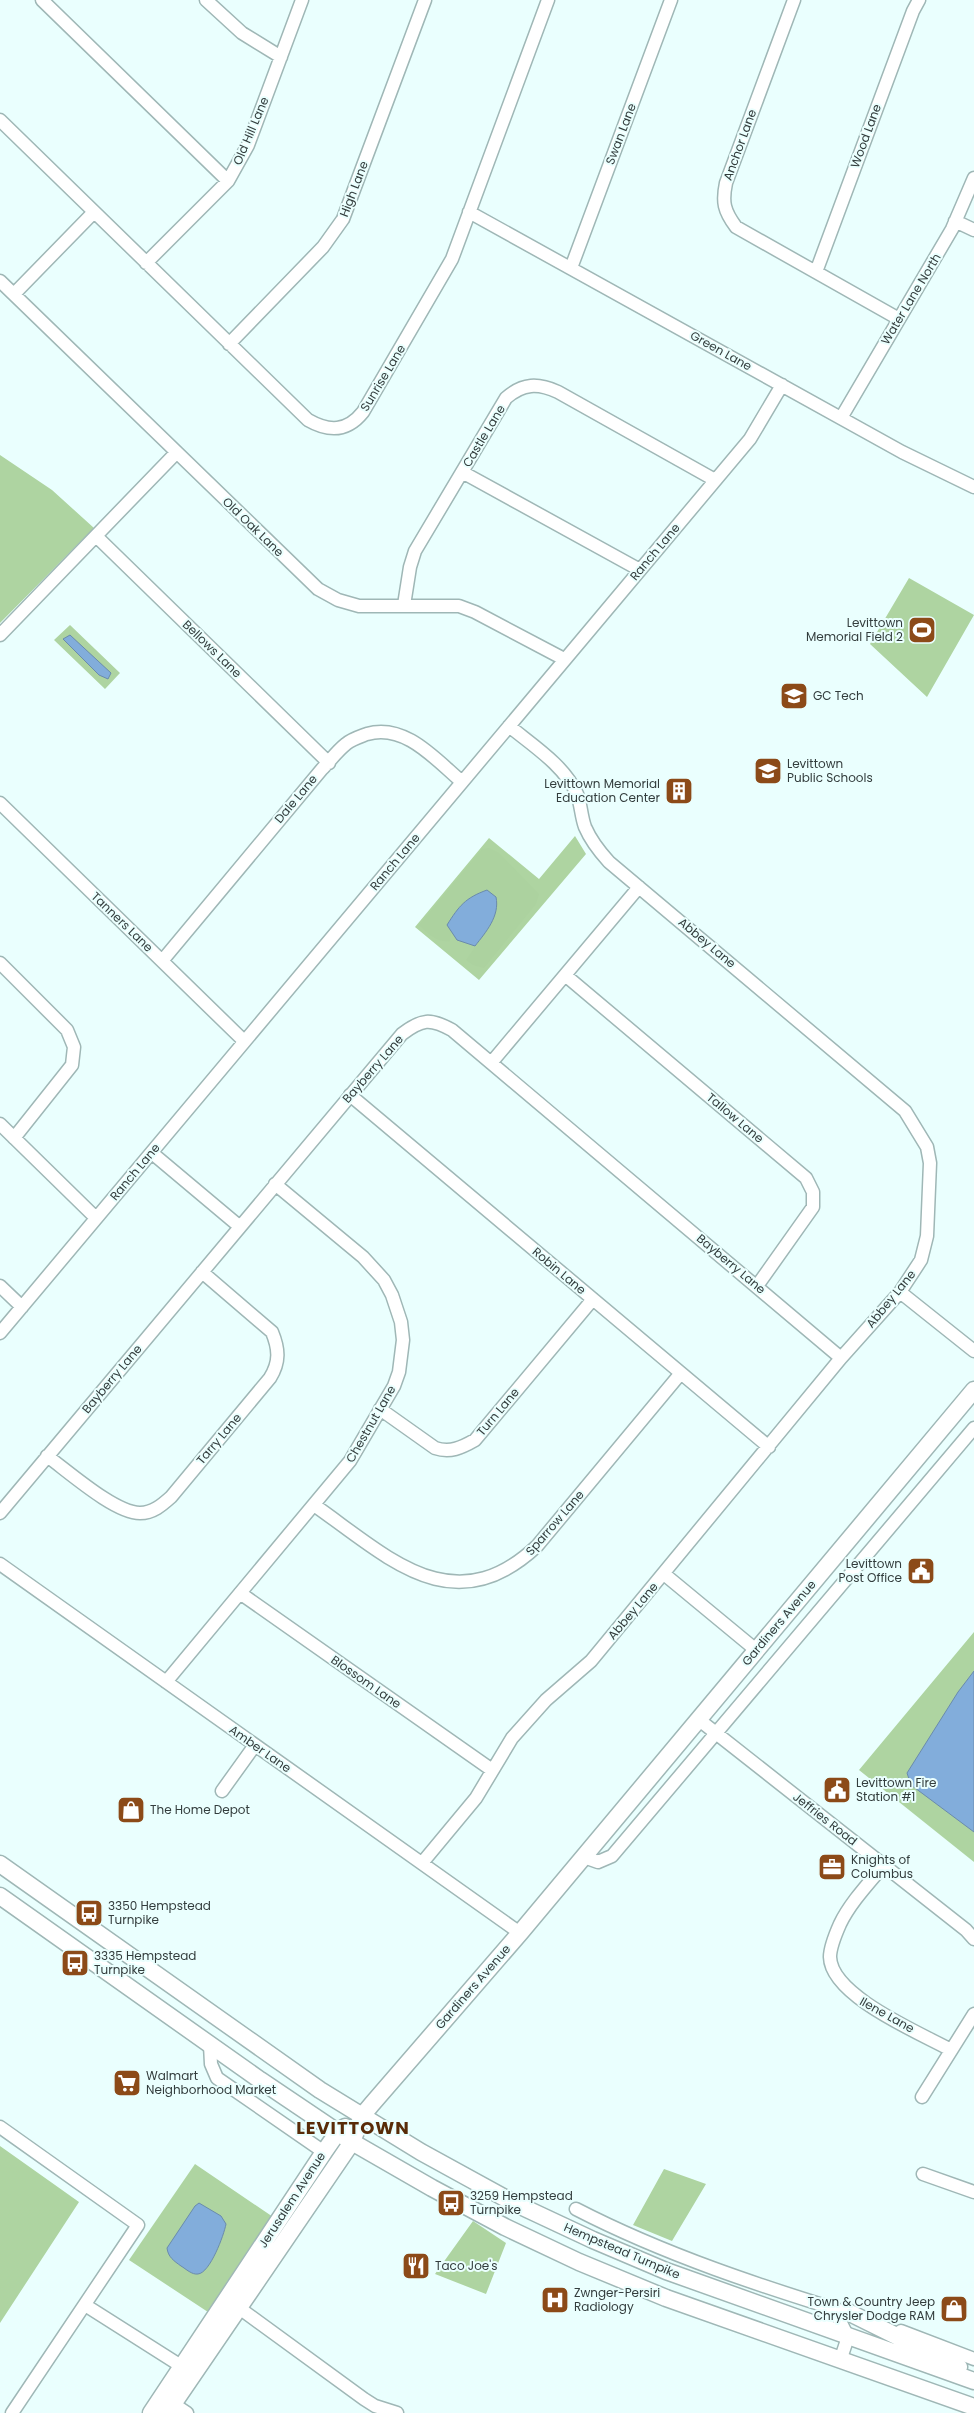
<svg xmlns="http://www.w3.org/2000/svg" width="974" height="2413" font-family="Poppins,sans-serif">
  <rect width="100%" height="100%" fill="#eafffe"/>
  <path fill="#aed4a1" d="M0 455 52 490 94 528 0 623Z
    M909 578 974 615 927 697 870 644Z
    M70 625 120 673 105 689 54 640Z
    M575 836 586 854 479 980 415 927 489 838 539 879Z
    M974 1632V1862L859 1770Z
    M0 2146 79 2202 0 2323Z
    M195 2164 276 2219 211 2314 129 2260Z
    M664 2169 706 2184 672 2241 633 2225Z
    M473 2221 506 2243 486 2294 435 2274Z"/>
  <path fill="#acd29f" d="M489 848 499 853 539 894 536 904 484 968 473 965 466 960 489 927 447 925 451 932 450 941C438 943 428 934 419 925L482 849Z"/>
  <path fill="#82addb" stroke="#6a8bac" d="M70 635 111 673 108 679 99 675 63 639Z
    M487 890 496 897C500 916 486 932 475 946L457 940 447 925C459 906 465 898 487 890Z
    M974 1671V1832L911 1785 907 1773 958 1692Z
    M199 2203 221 2216 226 2224C224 2235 210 2273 198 2274 192 2275 186 2269 181 2266 174 2261 168 2257 167 2248L195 2206Z"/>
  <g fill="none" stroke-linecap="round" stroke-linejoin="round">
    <defs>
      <path id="minor" d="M42 0 228 181
        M206 0 242 33 281 57
        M794 0 726 183C722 202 724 211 736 227L899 319
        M0 120 308 420C329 432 347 432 363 412L452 259 548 0
        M469 212 902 452 974 487
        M955 221 974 230
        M146 263 228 181 248 145 302 0
        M571 268 671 0
        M816 272 913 11 919 0
        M0 281 318 589 338 600 359 606H459L475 612 564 659
        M14 294 94 212
        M229 344 323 247 343 219 425 0
        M841 418 952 229 974 178
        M462 472 640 570
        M96 536 329 763
        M404 605 410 567 415 551 506 398C523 383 538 383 558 392L715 480
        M0 635 176 453
        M0 803 244 1041
        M162 961 322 769C330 761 337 751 346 744 352 739 359 737 367 734 405 723 435 759 462 782
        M0 963 67 1030 74 1047 72 1065 14 1138
        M565 975 806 1178 813 1192V1207L757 1286
        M491 1063 639 887
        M350 1095 769 1447
        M0 1124 96 1218
        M152 1153 239 1226
        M0 1286 22 1307
        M900 1292 974 1351
        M0 1333 750 439 782 385
        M380 1409 435 1448C450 1453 461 1448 475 1440L593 1299
        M47 1456C69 1472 115 1513 140 1513 153 1513 162 1505 171 1497L270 1378C280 1362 279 1349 272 1332L202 1272
        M314 1505C387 1556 453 1625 537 1546L681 1373
        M0 1513 402 1034C422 1019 430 1018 452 1030L841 1358
        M0 1564 520 1933
        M664 1574 756 1650
        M240 1593 492 1770
        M166 1682 350 1461 394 1386 399 1372 403 1340 401 1322 392 1295 384 1280 363 1257 275 1184
        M698 1719 966 1930 974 1939
        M222 1791 255 1745
        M584 1857 598 1862 612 1856 974 1428
        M422 1863 476 1798 512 1738 546 1700 591 1661 841 1358 900 1292 921 1260 927 1236 930 1163 927 1147 905 1111 609 862C599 851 591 841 585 827 581 816 581 804 577 794 564 765 532 745 509 726
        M884 1865C869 1883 850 1903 840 1924 836 1933 830 1947 830 1957 831 1996 920 2033 951 2050
        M210 2045 211 2064 217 2078 324 2152
        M922 2097 974 2014
        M0 2127 138 2225 12 2413
        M923 2174 974 2192
        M576 2209C665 2255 763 2287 858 2316
        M231 2302 364 2399 375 2406 397 2413
        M85 2305 189 2371
        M827 2310 838 2317 848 2337 840 2361
        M901 2331 974 2359
        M166 2399 187 2413"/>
      <path id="major" d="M0 1864 320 2090 421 2152 514 2203 593 2240 666 2271 974 2381
        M0 1896 260 2080 352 2142 432 2188 505 2227 579 2262 666 2298 974 2407
        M850 2313 959 2367
        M151 2413 324 2152 338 2132 345 2127
        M167 2413 352 2142 362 2116 372 2104 520 1933 974 1390"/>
    </defs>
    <use href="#minor" stroke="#9fb7b6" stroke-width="15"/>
    <use href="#major" stroke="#9fb7b6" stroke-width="19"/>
    <use href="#minor" stroke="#fff" stroke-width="12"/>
    <use href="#major" stroke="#fff" stroke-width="16"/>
  </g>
  <defs>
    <symbol id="stadium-square" viewBox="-11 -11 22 22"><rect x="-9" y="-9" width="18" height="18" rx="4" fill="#8c4a18" stroke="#eafffe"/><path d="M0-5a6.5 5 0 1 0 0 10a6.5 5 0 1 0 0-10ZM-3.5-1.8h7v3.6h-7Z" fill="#fff"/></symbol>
    <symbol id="school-square" viewBox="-11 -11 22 22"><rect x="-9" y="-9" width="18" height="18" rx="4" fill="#8c4a18" stroke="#eafffe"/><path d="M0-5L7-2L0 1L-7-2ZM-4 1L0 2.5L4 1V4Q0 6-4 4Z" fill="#fff"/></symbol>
    <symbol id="building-square" viewBox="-11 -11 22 22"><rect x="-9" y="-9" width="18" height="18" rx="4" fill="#8c4a18" stroke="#eafffe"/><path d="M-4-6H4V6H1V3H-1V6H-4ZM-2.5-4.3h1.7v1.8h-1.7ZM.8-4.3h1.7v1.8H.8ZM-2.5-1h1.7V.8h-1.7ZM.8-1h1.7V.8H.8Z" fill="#fff"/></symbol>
    <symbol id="civic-square" viewBox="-11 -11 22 22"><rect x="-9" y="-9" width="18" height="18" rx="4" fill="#8c4a18" stroke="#eafffe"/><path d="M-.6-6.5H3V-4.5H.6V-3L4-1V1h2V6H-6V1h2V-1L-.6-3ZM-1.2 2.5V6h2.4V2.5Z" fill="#fff"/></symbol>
    <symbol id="shop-square" viewBox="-11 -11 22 22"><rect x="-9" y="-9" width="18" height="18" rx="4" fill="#8c4a18" stroke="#eafffe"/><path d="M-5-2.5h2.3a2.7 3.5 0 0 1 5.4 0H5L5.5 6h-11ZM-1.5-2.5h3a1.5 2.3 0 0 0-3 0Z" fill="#fff"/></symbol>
    <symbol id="office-square" viewBox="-11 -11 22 22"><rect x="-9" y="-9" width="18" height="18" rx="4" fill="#8c4a18" stroke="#eafffe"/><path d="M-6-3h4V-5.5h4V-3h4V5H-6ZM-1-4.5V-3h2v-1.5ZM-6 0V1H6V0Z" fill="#fff"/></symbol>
    <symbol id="bus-square" viewBox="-11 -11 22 22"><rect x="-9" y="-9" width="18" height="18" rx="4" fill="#8c4a18" stroke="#eafffe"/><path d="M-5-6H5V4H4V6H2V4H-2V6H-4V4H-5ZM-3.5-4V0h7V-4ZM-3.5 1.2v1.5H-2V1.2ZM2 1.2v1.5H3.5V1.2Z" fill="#fff"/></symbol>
    <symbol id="supermarket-square" viewBox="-11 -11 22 22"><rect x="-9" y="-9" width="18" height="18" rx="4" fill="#8c4a18" stroke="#eafffe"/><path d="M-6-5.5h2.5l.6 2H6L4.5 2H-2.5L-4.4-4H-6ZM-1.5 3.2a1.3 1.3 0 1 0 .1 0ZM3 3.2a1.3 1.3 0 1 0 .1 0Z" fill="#fff"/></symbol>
    <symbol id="restaurant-square" viewBox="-11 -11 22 22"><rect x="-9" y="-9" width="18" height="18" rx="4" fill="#8c4a18" stroke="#eafffe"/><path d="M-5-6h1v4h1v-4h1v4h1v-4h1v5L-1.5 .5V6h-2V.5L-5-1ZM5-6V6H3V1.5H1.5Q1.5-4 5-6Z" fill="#fff"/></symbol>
    <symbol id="hospital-square" viewBox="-11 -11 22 22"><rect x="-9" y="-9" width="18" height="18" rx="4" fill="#8c4a18" stroke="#eafffe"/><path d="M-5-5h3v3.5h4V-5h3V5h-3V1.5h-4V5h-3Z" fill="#fff"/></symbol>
  </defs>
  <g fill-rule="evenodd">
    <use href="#stadium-square" x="906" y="614" width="32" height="32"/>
    <use href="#school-square" x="778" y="680" width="32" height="32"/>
    <use href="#school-square" x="752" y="755" width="32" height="32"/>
    <use href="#building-square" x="663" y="775" width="32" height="32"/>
    <use href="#civic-square" x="905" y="1555" width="32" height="32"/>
    <use href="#civic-square" x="821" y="1774" width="32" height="32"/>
    <use href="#shop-square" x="115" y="1794" width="32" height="32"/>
    <use href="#office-square" x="816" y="1851" width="32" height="32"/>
    <use href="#bus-square" x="73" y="1897" width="32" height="32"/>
    <use href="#bus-square" x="59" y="1947" width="32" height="32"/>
    <use href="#supermarket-square" x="111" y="2067" width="32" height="32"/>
    <use href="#bus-square" x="435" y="2187" width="32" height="32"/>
    <use href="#restaurant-square" x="400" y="2250" width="32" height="32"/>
    <use href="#hospital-square" x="539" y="2284" width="32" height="32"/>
    <use href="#shop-square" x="938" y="2293" width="32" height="32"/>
  </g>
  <g text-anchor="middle" stroke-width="4" stroke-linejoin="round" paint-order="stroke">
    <g font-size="12" fill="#333d3d" stroke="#eafffe">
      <text transform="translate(251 131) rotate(-67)" y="4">Old Hill Lane</text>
      <text transform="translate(621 134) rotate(-69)" y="4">Swan Lane</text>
      <text transform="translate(866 136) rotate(-70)" y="4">Wood Lane</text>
      <text transform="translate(740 145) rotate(-70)" y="4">Anchor Lane</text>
      <text transform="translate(354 189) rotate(-69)" y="4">High Lane</text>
      <text transform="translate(911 299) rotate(-59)" y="4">Water Lane North</text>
      <text transform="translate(721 351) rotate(29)" y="4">Green Lane</text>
      <text transform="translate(383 378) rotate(-59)" y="4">Sunrise Lane</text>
      <text transform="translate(484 436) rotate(-59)" y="4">Castle Lane</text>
      <text transform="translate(253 527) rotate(44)" y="4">Old Oak Lane</text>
      <text transform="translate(655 552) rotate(-50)" y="4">Ranch Lane</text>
      <text transform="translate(212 649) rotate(44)" y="4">Bellows Lane</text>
      <text transform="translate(296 799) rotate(-50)" y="4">Dale Lane</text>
      <text transform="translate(395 862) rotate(-50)" y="4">Ranch Lane</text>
      <text transform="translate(122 922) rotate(44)" y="4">Tanners Lane</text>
      <text transform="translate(707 943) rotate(40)" y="4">Abbey Lane</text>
      <text transform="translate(373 1069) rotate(-49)" y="4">Bayberry Lane</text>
      <text transform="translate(735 1118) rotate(40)" y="4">Tallow Lane</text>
      <text transform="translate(135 1172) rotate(-50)" y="4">Ranch Lane</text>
      <text transform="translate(731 1264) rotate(40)" y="4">Bayberry Lane</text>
      <text transform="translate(559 1271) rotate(40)" y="4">Robin Lane</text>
      <text transform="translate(891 1299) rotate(-51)" y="4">Abbey Lane</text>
      <text transform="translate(112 1379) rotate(-50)" y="4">Bayberry Lane</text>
      <text transform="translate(498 1412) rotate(-50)" y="4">Turn Lane</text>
      <text transform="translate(371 1424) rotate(-60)" y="4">Chestnut Lane</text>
      <text transform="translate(219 1439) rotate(-50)" y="4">Tarry Lane</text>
      <text transform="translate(555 1523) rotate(-49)" y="4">Sparrow Lane</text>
      <text transform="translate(633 1611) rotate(-50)" y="4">Abbey Lane</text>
      <text transform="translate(779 1623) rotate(-50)" y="4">Gardiners Avenue</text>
      <text transform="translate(366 1682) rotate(35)" y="4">Blossom Lane</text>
      <text transform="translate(260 1749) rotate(35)" y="4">Amber Lane</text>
      <text transform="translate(825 1819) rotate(38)" y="4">Jeffries Road</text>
      <text transform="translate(473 1987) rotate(-49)" y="4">Gardiners Avenue</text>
      <text transform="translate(887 2015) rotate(29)" y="4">Ilene Lane</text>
      <text transform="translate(292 2200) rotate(-57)" y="4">Jerusalem Avenue</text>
      <text transform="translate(622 2251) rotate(23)" y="4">Hempstead Turnpike</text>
    </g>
    <g font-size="12" fill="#333d3d" stroke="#eafffe" text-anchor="start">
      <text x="903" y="627" text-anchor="end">Levittown<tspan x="903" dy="14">Memorial Field 2</tspan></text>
      <text x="813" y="700">GC Tech</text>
      <text x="787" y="768">Levittown<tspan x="787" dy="14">Public Schools</tspan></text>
      <text x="660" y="788" text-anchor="end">Levittown Memorial<tspan x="660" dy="14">Education Center</tspan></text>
      <text x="902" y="1568" text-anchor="end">Levittown<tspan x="902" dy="14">Post Office</tspan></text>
      <text x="856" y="1787">Levittown Fire<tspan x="856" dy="14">Station #1</tspan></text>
      <text x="150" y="1814">The Home Depot</text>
      <text x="851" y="1864">Knights of<tspan x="851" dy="14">Columbus</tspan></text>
      <text x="108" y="1910">3350 Hempstead<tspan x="108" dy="14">Turnpike</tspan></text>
      <text x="94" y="1960">3335 Hempstead<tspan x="94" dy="14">Turnpike</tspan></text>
      <text x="146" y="2080">Walmart<tspan x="146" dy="14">Neighborhood Market</tspan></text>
      <text x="470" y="2200">3259 Hempstead<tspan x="470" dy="14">Turnpike</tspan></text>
      <text x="435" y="2270">Taco Joe's</text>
      <text x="574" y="2297">Zwnger-Persiri<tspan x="574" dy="14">Radiology</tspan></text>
      <text x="935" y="2306" text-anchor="end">Town &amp; Country Jeep<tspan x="935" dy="14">Chrysler Dodge RAM</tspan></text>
    </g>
    <g font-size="18" font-weight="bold" letter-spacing="1" fill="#582b08" stroke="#eafffe">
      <text x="353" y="2134">LEVITTOWN</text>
    </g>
  </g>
</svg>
